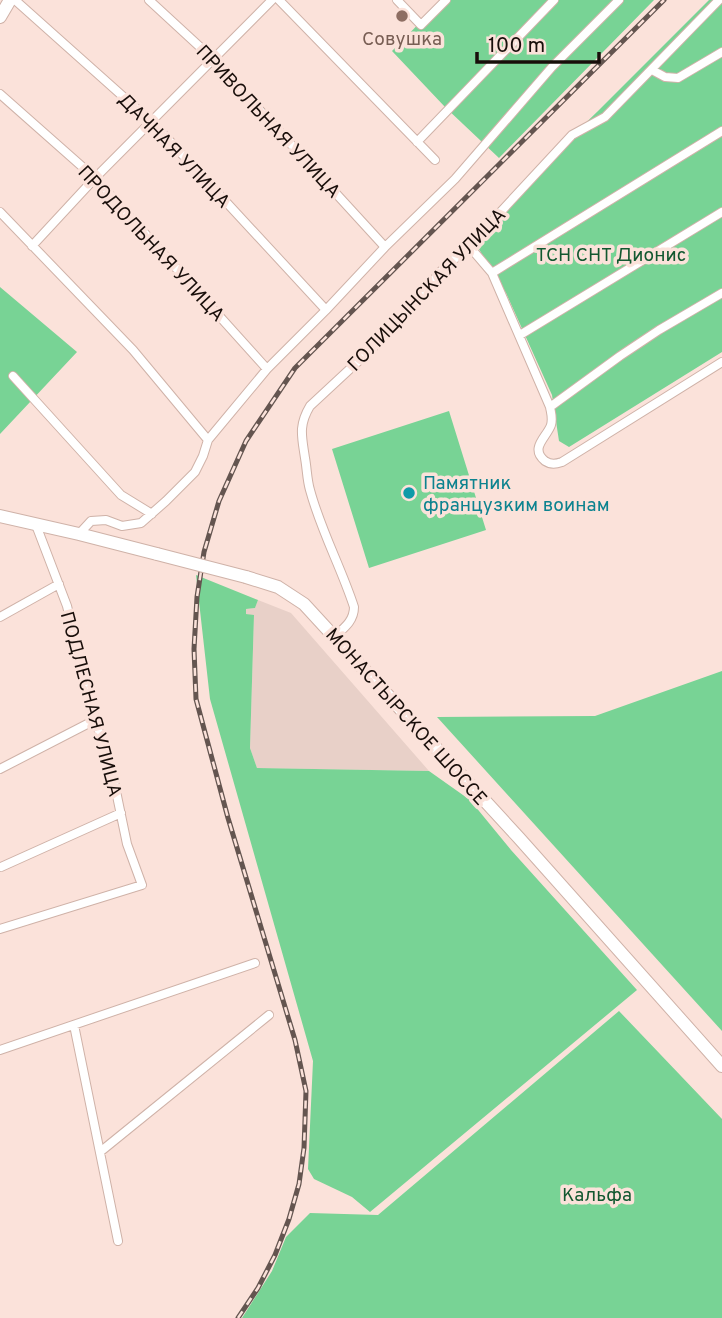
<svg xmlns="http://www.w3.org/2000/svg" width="722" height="1318" font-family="Overpass,sans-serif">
  <rect width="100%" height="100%" fill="#fbe2da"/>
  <path fill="#e8d0c8" d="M258 600 291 613 429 771 257 768 250 748 254 616 246 614V609L255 608Z"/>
  <path fill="#78d395" d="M442 0H654L499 158 445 107 392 51Z
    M709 0H722V352L569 447 559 441 552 395 506 293 477 246 468 237 598 111Z
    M0 287 77 352 0 434Z
    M449 411 486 530 369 568 332 449Z
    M196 575 258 600 255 608 246 609V614L254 615 250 748 257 768 429 771 470 800 511 850 637 990 370 1212 352 1197 314 1179 308 1169 313 1061 210 699Z
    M722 671V1031L437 717 595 716Z
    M619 1011 722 1119V1318H242L272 1271 286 1237 310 1213 378 1215Z"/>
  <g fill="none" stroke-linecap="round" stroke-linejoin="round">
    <defs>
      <path id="street" d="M15 0 155 125 326 310
        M149 0 213 59 385 247
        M279 0 435 160
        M397 0 421 25 446 0
        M652 70 665 77 678 78 722 52
        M0 94 95 178 267 369
        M417 142 554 0
        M0 212 133 350 208 440
        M32 246 95 178 272 0
        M469 246 492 273 550 407C551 413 553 418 551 425 547 437 529 448 545 461 551 465 556 464 562 462L722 362
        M492 273 722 131
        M520 335 722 212
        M13 376 121 495 152 514
        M550 407 620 356 659 330 722 293
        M79 534 91 521 106 520 122 526 141 523 166 501 195 472 203 456 208 440 267 369 326 310 385 247 455 179 552 67 619 0
        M0 617 59 584
        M335 636C344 628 354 621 354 607 341 567 321 531 310 490 307 480 307 469 305 458 302 437 298 426 310 406L394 328 440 272 469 246 572 135 605 117 719 0
        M0 769 95 720
        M1 867 121 813
        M0 929 142 885 127 844 111 767 95 720 67 606 36 525
        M74 1025 118 1241
        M0 1050 255 963
        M100 1152 269 1015"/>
      <path id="secondary" d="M0 516 79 534 157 554
        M246 577 278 587 304 604 519 838 722 1066"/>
      <path id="primary" d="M0 17 10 0"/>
    </defs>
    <use href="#street" stroke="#cfb2a8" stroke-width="10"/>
    <use href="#secondary" stroke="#cfb2a8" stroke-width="14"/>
    <use href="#primary" stroke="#cfb2a8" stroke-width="14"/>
    <use href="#street" stroke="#fff" stroke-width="8"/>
    <use href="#secondary" stroke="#fff" stroke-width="12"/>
    <use href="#primary" stroke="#fff" stroke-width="12"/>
    <defs>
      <path id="rail" d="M238 1318 258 1288 275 1255 289 1219 299 1184 304 1148 306 1091 295 1040 228 818 196 699 194 649 197 597 204 552 219 501 246 441 295 368 664 0"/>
    </defs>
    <use href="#rail" stroke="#645550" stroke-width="5"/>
    <use href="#rail" stroke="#fbe2da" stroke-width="2.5" stroke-dasharray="8" stroke-linecap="butt"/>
    <defs>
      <path id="secondary-bridge" d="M157 554 246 577"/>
    </defs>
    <use href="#secondary-bridge" stroke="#cfb2a8" stroke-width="14" stroke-linecap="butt"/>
    <use href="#secondary-bridge" stroke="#fff" stroke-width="12"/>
  </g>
  <circle fill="#8d6e63" stroke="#fbe2da" stroke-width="2.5" cx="402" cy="16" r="7"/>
  <circle fill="#0f9aa8" stroke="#fbe2da" stroke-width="2.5" cx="409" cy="493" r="7"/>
  <g text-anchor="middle" stroke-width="7" stroke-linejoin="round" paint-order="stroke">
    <g font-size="19" fill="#785e54" stroke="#fbe2da">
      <text x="402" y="45">Совушка</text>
    </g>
    <g font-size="19" fill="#180e0a" stroke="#fbe2da">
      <text transform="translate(269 121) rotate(47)" y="7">ПРИВОЛЬНАЯ УЛИЦА</text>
      <text transform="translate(175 150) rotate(46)" y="7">ДАЧНАЯ УЛИЦА</text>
      <text transform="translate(152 243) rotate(47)" y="7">ПРОДОЛЬНАЯ УЛИЦА</text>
      <text transform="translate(426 289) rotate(-46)" y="7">ГОЛИЦЫНСКАЯ УЛИЦА</text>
      <text transform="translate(92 704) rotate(75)" y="7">ПОДЛЕСНАЯ УЛИЦА</text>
      <text transform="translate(407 716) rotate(48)" y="7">МОНАСТЫРСКОЕ ШОССЕ</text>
    </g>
    <g font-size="19" fill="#125830" stroke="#fbe2da">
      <text x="611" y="261">ТСН СНТ Дионис</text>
      <text x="597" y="1201">Кальфа</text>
    </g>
    <g font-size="19" fill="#0d838f" stroke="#fbe2da" text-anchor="start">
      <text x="423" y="489">Памятник<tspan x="423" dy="22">французким воинам</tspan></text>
    </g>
  </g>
  <path d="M477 52v10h122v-10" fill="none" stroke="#180e0a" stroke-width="3.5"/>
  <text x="488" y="52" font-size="21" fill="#180e0a" stroke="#fbe2da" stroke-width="5" paint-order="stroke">100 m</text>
</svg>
